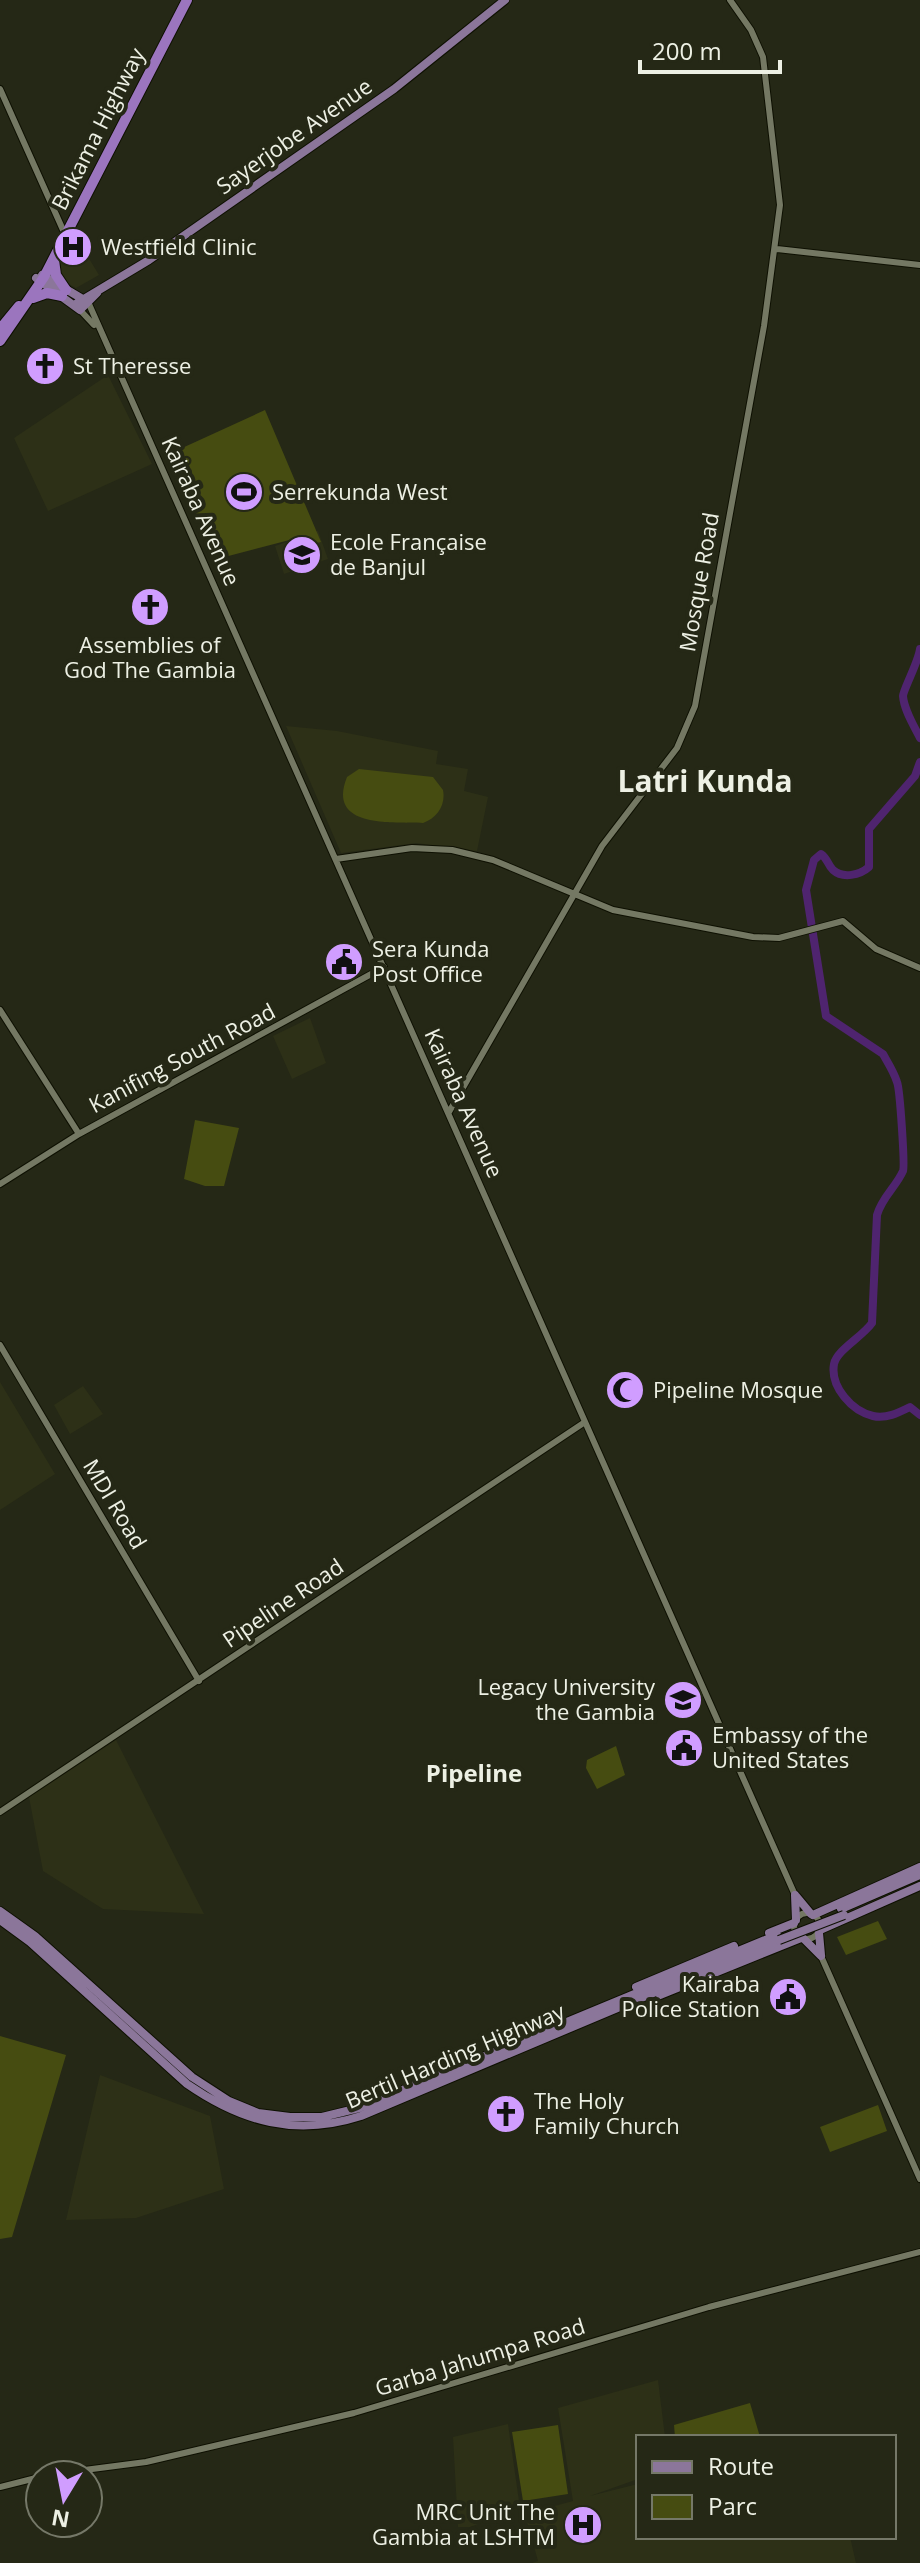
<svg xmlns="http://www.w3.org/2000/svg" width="920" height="2563" font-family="'Open Sans',sans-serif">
  <rect width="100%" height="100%" fill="#252816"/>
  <path fill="#2d3017" d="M71 229 99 275 76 288 63 281 56 264Z
    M108 375 152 464 48 511 14 438Z
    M318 531 328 559 284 574 275 546Z
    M286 726 337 731 438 751 436 764 468 769 464 791 488 797 477 851 416 843 341 853Z
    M310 1018 326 1063 292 1079 273 1036Z
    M0 1382 55 1474 0 1510Z
    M83 1386 103 1414 70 1434 54 1405Z
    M116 1740 204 1914 103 1909 43 1871 29 1797Z
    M100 2075 210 2116 224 2189 136 2218 66 2220Z
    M658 2380 665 2437H638V2479L590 2496 638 2484V2537H850L856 2563H532L538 2561 525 2514 573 2501 558 2408Z
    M508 2424 520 2508 470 2527H458L453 2437Z"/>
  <path fill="#464c11" d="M265 410 321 542 304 546 301 537 217 559 169 454Z
    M359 769 433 777 443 790C446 805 437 818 423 823 393 822 326 829 347 777Z
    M195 1120 239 1128 224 1186H205L184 1179Z
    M616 1746 625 1775 597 1789 586 1768 587 1760Z
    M878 1921 887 1939 846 1955 837 1937Z
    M0 2036 66 2055 12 2237 0 2239Z
    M878 2105 887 2131 830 2152 820 2127Z
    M750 2403 760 2437H675L674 2425Z
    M558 2425 568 2494 523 2501 512 2432Z"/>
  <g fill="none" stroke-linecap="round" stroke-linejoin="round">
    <path stroke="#4f246f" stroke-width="8" d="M920 649C918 663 903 690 903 696 904 710 914 726 920 738
      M920 762 915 776 869 829V867C860 875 843 879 833 870 827 864 828 859 821 854L814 860 806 890 826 1016 883 1054C888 1063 894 1072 897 1082 900 1089 905 1166 903 1171 896 1187 882 1197 877 1215L872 1323C862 1337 837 1350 834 1364 830 1387 852 1411 873 1416 886 1419 898 1413 910 1407L920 1415"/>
    <defs>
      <path id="minor" d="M0 89 63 230
        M777 249 920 265
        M89 304 795 1895
        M80 310 94 325
        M336 859 412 848 452 850 493 860 613 910 753 937 779 938 843 921 876 949 920 968
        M0 1010 79 1134
        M449 1112 602 846 677 748 695 706 764 326 780 205 763 57 751 30 730 0
        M0 1184 79 1134 384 967
        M0 1345 199 1681
        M0 1812 585 1422
        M794 1926a13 13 0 1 1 26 0a13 13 0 1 1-26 0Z
        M821 1956 920 2179
        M46 2475 146 2462 354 2413 709 2307 920 2252
        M0 2487 40 2477"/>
      <path id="major" d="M42 275 86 301
        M36 278 80 310 97 293
        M74 305 149 260 394 89 505 0
        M795 1895 796 1920
        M796 1896 811 1914
        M841 1909 920 1875
        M0 1911 35 1936 192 2077 229 2101 258 2113 290 2117H322L359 2108 777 1935
        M813 1915 920 1867
        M0 1920 30 1942 187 2084C242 2122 296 2137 361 2116L779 1940
        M820 1930 920 1886
        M769 1933 794 1923
        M819 1933 821 1955
        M804 1939 821 1956
        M636 1987 734 1946
        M660 1995 801 1938"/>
      <path id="highway" d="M54 260 56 275 66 290
        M33 298 47 293 62 296
        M0 329 19 306
        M0 341 44 277 187 0"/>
    </defs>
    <use href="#minor" stroke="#0e1002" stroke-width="8"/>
    <use href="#major" stroke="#0e1002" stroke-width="10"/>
    <use href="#highway" stroke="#0e1002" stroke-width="12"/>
    <use href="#minor" stroke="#747863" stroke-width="6"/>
    <use href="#major" stroke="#8b769a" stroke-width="8"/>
    <use href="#highway" stroke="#9b75be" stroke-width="10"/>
    <defs>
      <path id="major-bridge" d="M779 1940 844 1915"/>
    </defs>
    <use href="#major-bridge" stroke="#0e1002" stroke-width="10" stroke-linecap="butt"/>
    <use href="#major-bridge" stroke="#8b769a" stroke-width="8"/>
  </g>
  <defs>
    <symbol id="hospital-disc" viewBox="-11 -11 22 22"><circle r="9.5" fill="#d09dff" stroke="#252816"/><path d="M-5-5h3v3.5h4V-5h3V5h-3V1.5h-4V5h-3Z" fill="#111"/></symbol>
    <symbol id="church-disc" viewBox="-11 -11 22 22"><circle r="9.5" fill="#d09dff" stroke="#252816"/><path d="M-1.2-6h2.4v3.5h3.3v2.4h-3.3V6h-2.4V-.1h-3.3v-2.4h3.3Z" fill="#111"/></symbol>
    <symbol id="stadium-disc" viewBox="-11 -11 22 22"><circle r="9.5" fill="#d09dff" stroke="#252816"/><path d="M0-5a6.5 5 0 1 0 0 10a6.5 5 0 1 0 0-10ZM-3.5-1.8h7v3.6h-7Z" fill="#111"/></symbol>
    <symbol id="school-disc" viewBox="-11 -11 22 22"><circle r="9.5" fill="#d09dff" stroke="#252816"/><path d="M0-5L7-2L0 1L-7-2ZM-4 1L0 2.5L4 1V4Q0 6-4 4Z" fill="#111"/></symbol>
    <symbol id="civic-disc" viewBox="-11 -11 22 22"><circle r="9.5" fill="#d09dff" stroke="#252816"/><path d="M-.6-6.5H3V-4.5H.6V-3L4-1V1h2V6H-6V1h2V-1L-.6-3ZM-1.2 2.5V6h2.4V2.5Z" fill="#111"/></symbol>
    <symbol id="mosque-disc" viewBox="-11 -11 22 22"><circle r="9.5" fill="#d09dff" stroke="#252816"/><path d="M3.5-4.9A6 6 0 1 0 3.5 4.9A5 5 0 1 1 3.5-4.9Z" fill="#111"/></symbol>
    <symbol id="university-disc" viewBox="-11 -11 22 22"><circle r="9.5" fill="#d09dff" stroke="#252816"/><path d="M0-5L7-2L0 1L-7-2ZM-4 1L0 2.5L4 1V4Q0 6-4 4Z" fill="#111"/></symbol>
  </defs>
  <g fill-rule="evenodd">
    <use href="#hospital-disc" x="51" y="225" width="44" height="44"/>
    <use href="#church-disc" x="23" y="344" width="44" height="44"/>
    <use href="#stadium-disc" x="222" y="470" width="44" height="44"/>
    <use href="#school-disc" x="280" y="533" width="44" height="44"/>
    <use href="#church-disc" x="128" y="585" width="44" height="44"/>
    <use href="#civic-disc" x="322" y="940" width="44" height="44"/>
    <use href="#mosque-disc" x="603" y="1368" width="44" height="44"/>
    <use href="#university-disc" x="661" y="1678" width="44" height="44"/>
    <use href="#civic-disc" x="662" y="1726" width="44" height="44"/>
    <use href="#civic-disc" x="766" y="1975" width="44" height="44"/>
    <use href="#church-disc" x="484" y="2092" width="44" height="44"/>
    <use href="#hospital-disc" x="561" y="2503" width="44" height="44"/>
  </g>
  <g text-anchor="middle" stroke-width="8" stroke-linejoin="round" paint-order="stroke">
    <g font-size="22" fill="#edf0e4" stroke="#252816">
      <text transform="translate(98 129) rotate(-63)" y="8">Brikama Highway</text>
      <text transform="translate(294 136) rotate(-35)" y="8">Sayerjobe Avenue</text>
      <text transform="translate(201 511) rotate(66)" y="8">Kairaba Avenue</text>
      <text transform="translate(699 582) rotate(-80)" y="8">Mosque Road</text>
      <text transform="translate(182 1058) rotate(-28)" y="8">Kanifing South Road</text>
      <text transform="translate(464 1103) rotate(66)" y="8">Kairaba Avenue</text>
      <text transform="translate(115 1504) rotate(59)" y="8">MDI Road</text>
      <text transform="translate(283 1603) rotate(-34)" y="8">Pipeline Road</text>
      <text transform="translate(455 2056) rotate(-23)" y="8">Bertil Harding Highway</text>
      <text transform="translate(480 2357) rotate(-17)" y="8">Garba Jahumpa Road</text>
    </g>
    <g font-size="22" fill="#edf0e4" stroke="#252816" text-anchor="start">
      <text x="101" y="255">Westfield Clinic</text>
      <text x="73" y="374">St Theresse</text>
      <text x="272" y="500">Serrekunda West</text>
      <text x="330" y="550">Ecole Française<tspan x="330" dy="25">de Banjul</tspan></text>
      <text x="150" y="653" text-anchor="middle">Assemblies of<tspan x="150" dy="25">God The Gambia</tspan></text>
      <text x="372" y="957">Sera Kunda<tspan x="372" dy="25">Post Office</tspan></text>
      <text x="653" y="1398">Pipeline Mosque</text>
      <text x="655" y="1695" text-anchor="end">Legacy University<tspan x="655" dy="25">the Gambia</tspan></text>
      <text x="712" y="1743">Embassy of the<tspan x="712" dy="25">United States</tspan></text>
      <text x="760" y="1992" text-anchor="end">Kairaba<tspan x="760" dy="25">Police Station</tspan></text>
      <text x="534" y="2109">The Holy<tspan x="534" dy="25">Family Church</tspan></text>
      <text x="555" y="2520" text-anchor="end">MRC Unit The<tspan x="555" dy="25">Gambia at LSHTM</tspan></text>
    </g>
    <g font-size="24" font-weight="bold" fill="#edf0e4" stroke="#252816">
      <text x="474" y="1782">Pipeline</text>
    </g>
    <g font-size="30" font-weight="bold" fill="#edf0e4" stroke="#252816">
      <text x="705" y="792">Latri Kunda</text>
    </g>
  </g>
  <rect x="636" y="2435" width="260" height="104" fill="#252816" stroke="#757868" stroke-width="2"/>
  <rect x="652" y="2461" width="40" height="12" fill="#8b769a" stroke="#757868" stroke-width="2"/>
  <text x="708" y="2475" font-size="24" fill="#edf0e4">Route</text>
  <rect x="652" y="2495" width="40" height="24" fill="#464c11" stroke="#757868" stroke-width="2"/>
  <text x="708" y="2515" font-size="24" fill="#edf0e4">Parc</text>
  <g transform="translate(64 2499) rotate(190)"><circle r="38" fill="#252816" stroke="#757868" stroke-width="2"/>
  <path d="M0-6L14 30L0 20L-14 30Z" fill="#d09dff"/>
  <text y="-12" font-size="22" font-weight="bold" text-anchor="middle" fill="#edf0e4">N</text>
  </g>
  <path d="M640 60v12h140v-12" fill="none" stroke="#edf0e4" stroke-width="4"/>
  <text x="652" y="60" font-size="24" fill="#edf0e4" stroke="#252816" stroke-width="6" paint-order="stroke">200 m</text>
</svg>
